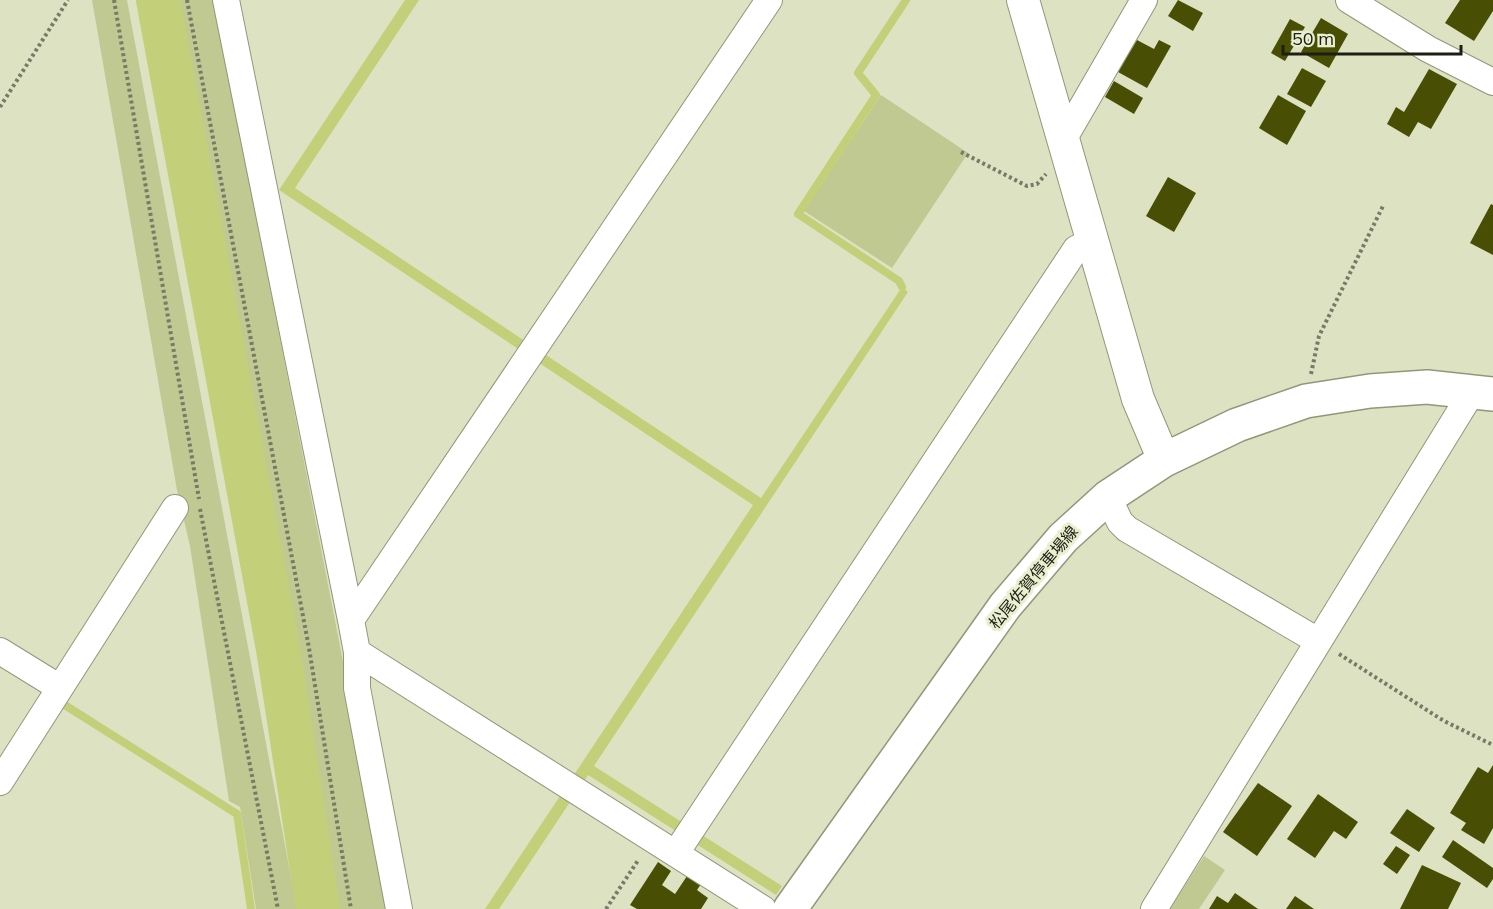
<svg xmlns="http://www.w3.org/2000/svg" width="1493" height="909" font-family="Mulish,'Noto Sans JP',sans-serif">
  <rect width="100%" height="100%" fill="#dde2c3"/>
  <path fill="#c0c991" d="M92 0H127L297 909H256L240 807 229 801 190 546 177 490Z
    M173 0H214L341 651 387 909H339L298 659Z
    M881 95 968 153 892 268 804 211Z
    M1204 856 1225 870 1199 909H1170Z"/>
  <path fill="#c4d079" d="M405 0H419L295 188 761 498 902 287 908 292 594 766 782 886 776 895 588 775 499 909H485L753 505 279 190Z"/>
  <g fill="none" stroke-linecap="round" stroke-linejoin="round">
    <path stroke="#c4d079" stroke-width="8" d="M902 287 899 281 798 214 876 95 858 73 906 0
      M60 702 237 814 251 909"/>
    <path stroke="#c4d079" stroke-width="44" d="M158 0 278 649 318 909"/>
  </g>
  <path fill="#484e04" d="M1178 0 1203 13 1193 31 1168 16Z
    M1460 0H1493V11L1474 41 1445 23Z
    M1321 18 1348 34 1329 68 1301 52Z
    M1290 19 1305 27 1285 61 1271 53Z
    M1137 40 1154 49 1159 40 1171 46 1147 88 1118 72Z
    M1302 68 1326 81 1311 107 1287 94Z
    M1429 69 1457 84 1431 129 1418 122 1409 137 1387 124 1396 107 1404 112Z
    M1114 81 1143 98 1134 114 1105 97Z
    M1278 95 1306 111 1287 145 1259 128Z
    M1168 177 1196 193 1174 232 1146 216Z
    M1491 204 1493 205V255L1470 243Z
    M1493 765V828L1484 844 1461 830 1466 823 1450 813 1478 767 1488 773Z
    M1258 783 1292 806 1257 856 1223 832Z
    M1318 794 1358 822 1346 839 1334 831 1315 858 1287 839Z
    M1407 809 1435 828 1419 852 1390 833Z
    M1453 840 1493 868V879L1487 888 1442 857Z
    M1396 846 1410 855 1397 874 1383 864Z
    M658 862 671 871 662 885 675 894 687 876 701 884 697 890 708 898 701 909H637L630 905Z
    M1422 865 1461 883 1448 909H1400Z
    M1235 893 1258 909H1209L1217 896 1228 903Z
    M1295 896 1314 909H1286Z"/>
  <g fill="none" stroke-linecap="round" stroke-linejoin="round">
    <defs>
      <path id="minor" d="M226 0 351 620 357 652V688L399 909
        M1349 0 1428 49 1493 82
        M1063 140 1144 0
        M1108 497 1120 522 1127 529 1318 641
        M351 620 769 0
        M0 651 60 688
        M357 652 763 909
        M0 782 175 508
        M676 853 1076 249 1092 241
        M1154 909 1472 392"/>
      <path id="tertiary" d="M1023 0 1138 399 1164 460"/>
      <path id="secondary" d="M790 909 1005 606 1063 538 1108 497 1164 460 1237 425 1306 401 1370 391 1427 387 1493 394"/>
    </defs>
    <use href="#minor" stroke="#92977a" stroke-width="28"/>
    <use href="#tertiary" stroke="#92977a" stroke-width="34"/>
    <use href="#secondary" stroke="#92977a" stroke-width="36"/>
    <path stroke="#777a66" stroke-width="4" stroke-dasharray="3 3" stroke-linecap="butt" d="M114 0 199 499
      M187 0 309 648 351 909
      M0 107 68 0
      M961 152 1027 186 1037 184 1046 174
      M1311 374 1319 336 1383 206
      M200 509 278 909
      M1339 654 1444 721 1493 745
      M606 909 639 859"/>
    <use href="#minor" stroke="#fff" stroke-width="26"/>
    <use href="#tertiary" stroke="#fff" stroke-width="32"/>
    <use href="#secondary" stroke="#fff" stroke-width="33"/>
  </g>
  <g text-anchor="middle" stroke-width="6" stroke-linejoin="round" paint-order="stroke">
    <g font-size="16" fill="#1d1f14" stroke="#eaefd0">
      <text transform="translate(1033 577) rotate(-50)" y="6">松尾佐賀停車場線</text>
    </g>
  </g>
  <path d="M1283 45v9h178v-9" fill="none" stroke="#1d1f14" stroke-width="3"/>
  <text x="1292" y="45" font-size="18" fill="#1d1f14" stroke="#eaefd0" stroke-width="4.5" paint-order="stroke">50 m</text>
</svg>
